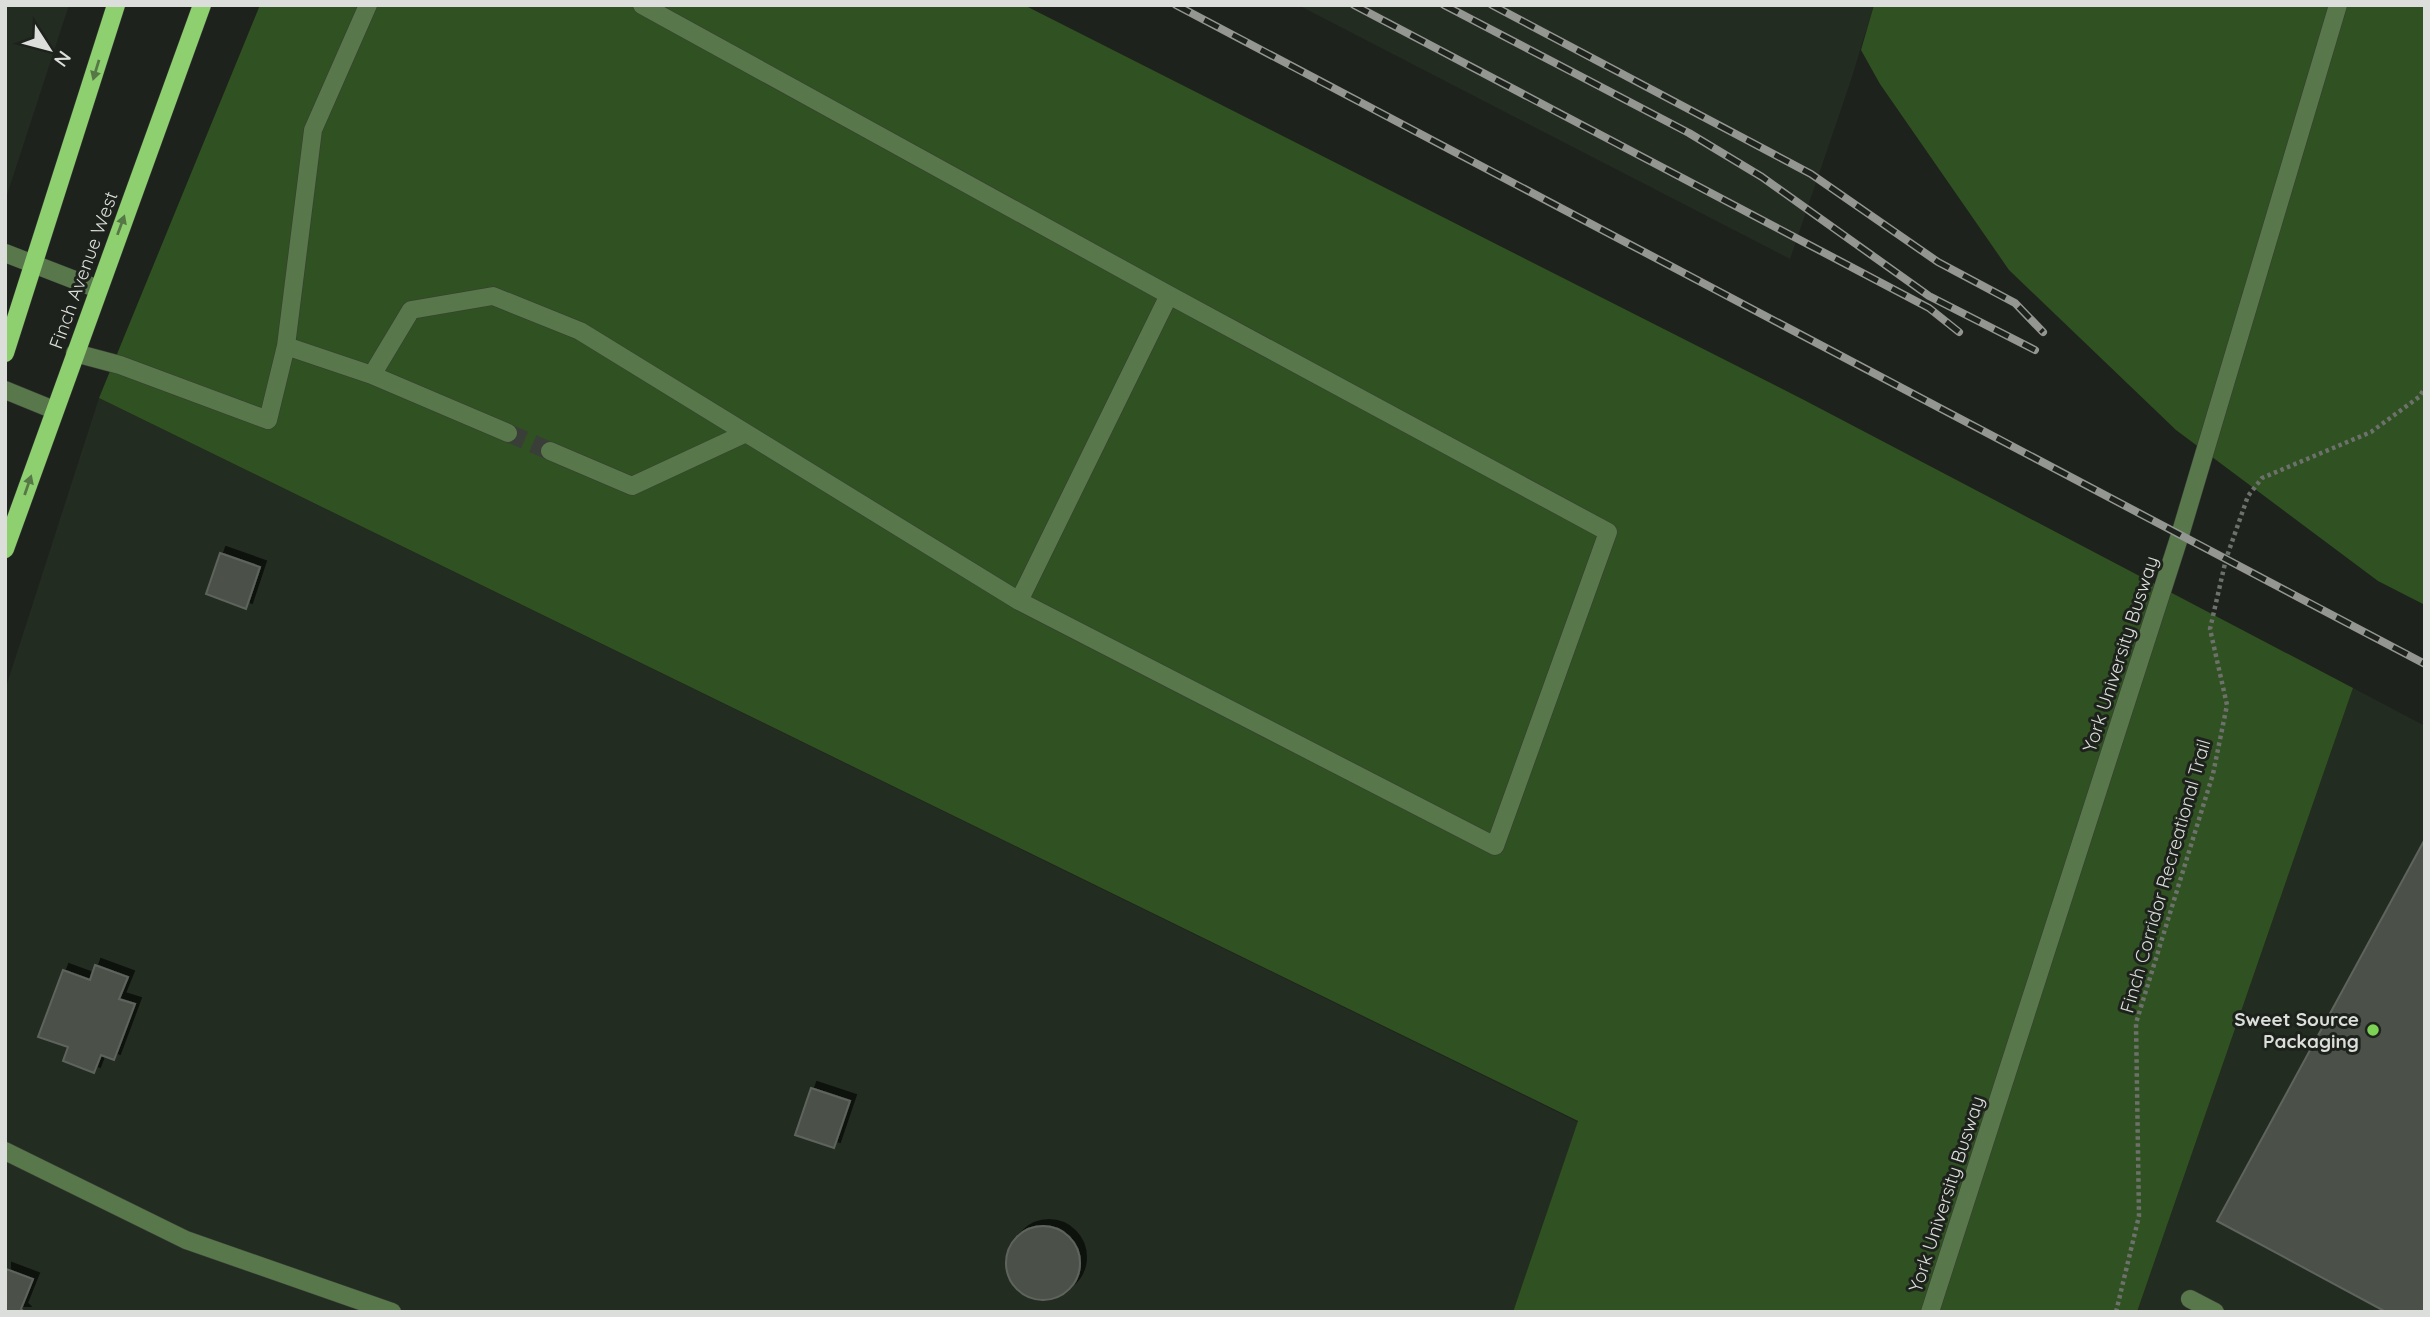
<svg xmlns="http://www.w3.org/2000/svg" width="2430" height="1317" font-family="Quicksand,sans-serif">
  <defs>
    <filter id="shadow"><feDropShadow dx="6" dy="-6" stdDeviation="0" flood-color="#0009"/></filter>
  </defs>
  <rect width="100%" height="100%" fill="#1e221c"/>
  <path fill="#232c20" d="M5 5H69L5 201Z
    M1298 5H1874L1851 80 1790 259Z
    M99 398 1578 1122 1513 1312H5V690Z
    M2353 688 2425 726V1312H2137Z"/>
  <path fill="#305121" d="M260 5H1024L1804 400 2353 688 2137 1312H1513L1578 1121 99 398Z
    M1874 5H2425V605L2378 581 2176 430 2009 270 1880 84 1861 50Z"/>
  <path fill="#4b5149" stroke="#5f645d" stroke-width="2" filter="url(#shadow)" d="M220 553 260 567 246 609 206 594Z
    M2425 839V1312H2386L2217 1221Z
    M95 965 128 977 119 999 135 1004 114 1060 101 1055 94 1073 63 1061 68 1047 38 1037 63 970 90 980Z
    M811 1088 850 1101 834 1148 795 1135Z
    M1006 1263a37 37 0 1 1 74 0a37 37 0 1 1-74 0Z
    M6 1269 33 1279 21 1309 24 1312H5Z"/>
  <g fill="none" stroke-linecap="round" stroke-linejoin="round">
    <path stroke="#3a3e38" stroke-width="18" stroke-dasharray="18 9" stroke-linecap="butt" d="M508 433 550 451"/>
    <defs>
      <path id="minor" d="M5 253 98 289
        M286 346 372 375 411 310 493 296 580 331 1019 601 1495 846 1608 532 1169 295 642 5
        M75 353 120 365 268 420 286 346 313 130 368 5
        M372 375 508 433
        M5 390 54 410
        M550 451 632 486 746 433
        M1019 601 1169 295
        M5 1151 186 1240 392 1312
        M2190 1299 2215 1312
        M1930 1312 2180 535 2338 5"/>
      <path id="major" d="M5 353 116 5
        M5 549 202 5"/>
    </defs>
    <use href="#minor" stroke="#383c37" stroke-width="19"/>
    <use href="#major" stroke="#383c37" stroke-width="19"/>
    <path stroke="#6d716b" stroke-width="4.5" stroke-dasharray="3.5 3.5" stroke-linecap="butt" d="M2116 1312 2139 1216 2136 1023 2213 774 2227 705 2210 629 2226 559 2248 496 2262 478 2371 432 2419 397 2425 388"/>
    <use href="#minor" stroke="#58774a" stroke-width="18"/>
    <use href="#major" stroke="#8ecf70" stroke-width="18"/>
    <defs>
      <path id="rail" d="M1176 5 2425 664
        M1354 5 1929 308 1959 332
        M1444 5 1689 133 1762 177 1929 296 2035 350
        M1492 5 1811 174 1938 262 2015 303 2043 332"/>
    </defs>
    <use href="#rail" stroke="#939691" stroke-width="8"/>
    <use href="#rail" stroke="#1e221c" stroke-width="5" stroke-dasharray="16" stroke-linecap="butt"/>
  </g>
  <defs><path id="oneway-solid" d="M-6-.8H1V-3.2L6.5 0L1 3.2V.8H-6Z" transform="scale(1.75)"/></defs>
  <g fill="#567846">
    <use href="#oneway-solid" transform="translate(96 70) rotate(107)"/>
    <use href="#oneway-solid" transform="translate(121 225) rotate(-70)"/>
    <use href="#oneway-solid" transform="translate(28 485) rotate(-71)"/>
  </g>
  <circle fill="#7dd154" stroke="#1e221c" stroke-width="2.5" cx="2373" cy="1030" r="7"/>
  <g text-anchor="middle" stroke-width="6" stroke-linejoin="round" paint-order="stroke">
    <g font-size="19" fill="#dbdeda" stroke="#1e221c">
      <text transform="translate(83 270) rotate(-70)" y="7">Finch Avenue West</text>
      <text transform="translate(2120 654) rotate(-72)" y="7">York University Busway</text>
      <text transform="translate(2165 876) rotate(-74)" y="7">Finch Corridor Recreational Trail</text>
      <text transform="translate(1946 1194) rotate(-72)" y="7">York University Busway</text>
    </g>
    <g font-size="19" font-weight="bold" fill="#dbdeda" stroke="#1e221c" text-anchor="end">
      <text x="2359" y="1026">Sweet Source<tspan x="2359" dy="22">Packaging</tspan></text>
    </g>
  </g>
  <rect width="2430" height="1317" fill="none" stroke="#dbdeda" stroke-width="14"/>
  <g transform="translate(49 49) rotate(126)" stroke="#1e221c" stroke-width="5" paint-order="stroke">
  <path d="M0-5L12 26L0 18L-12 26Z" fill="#dbdeda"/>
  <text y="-10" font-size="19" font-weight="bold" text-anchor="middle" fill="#dbdeda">N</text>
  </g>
</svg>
